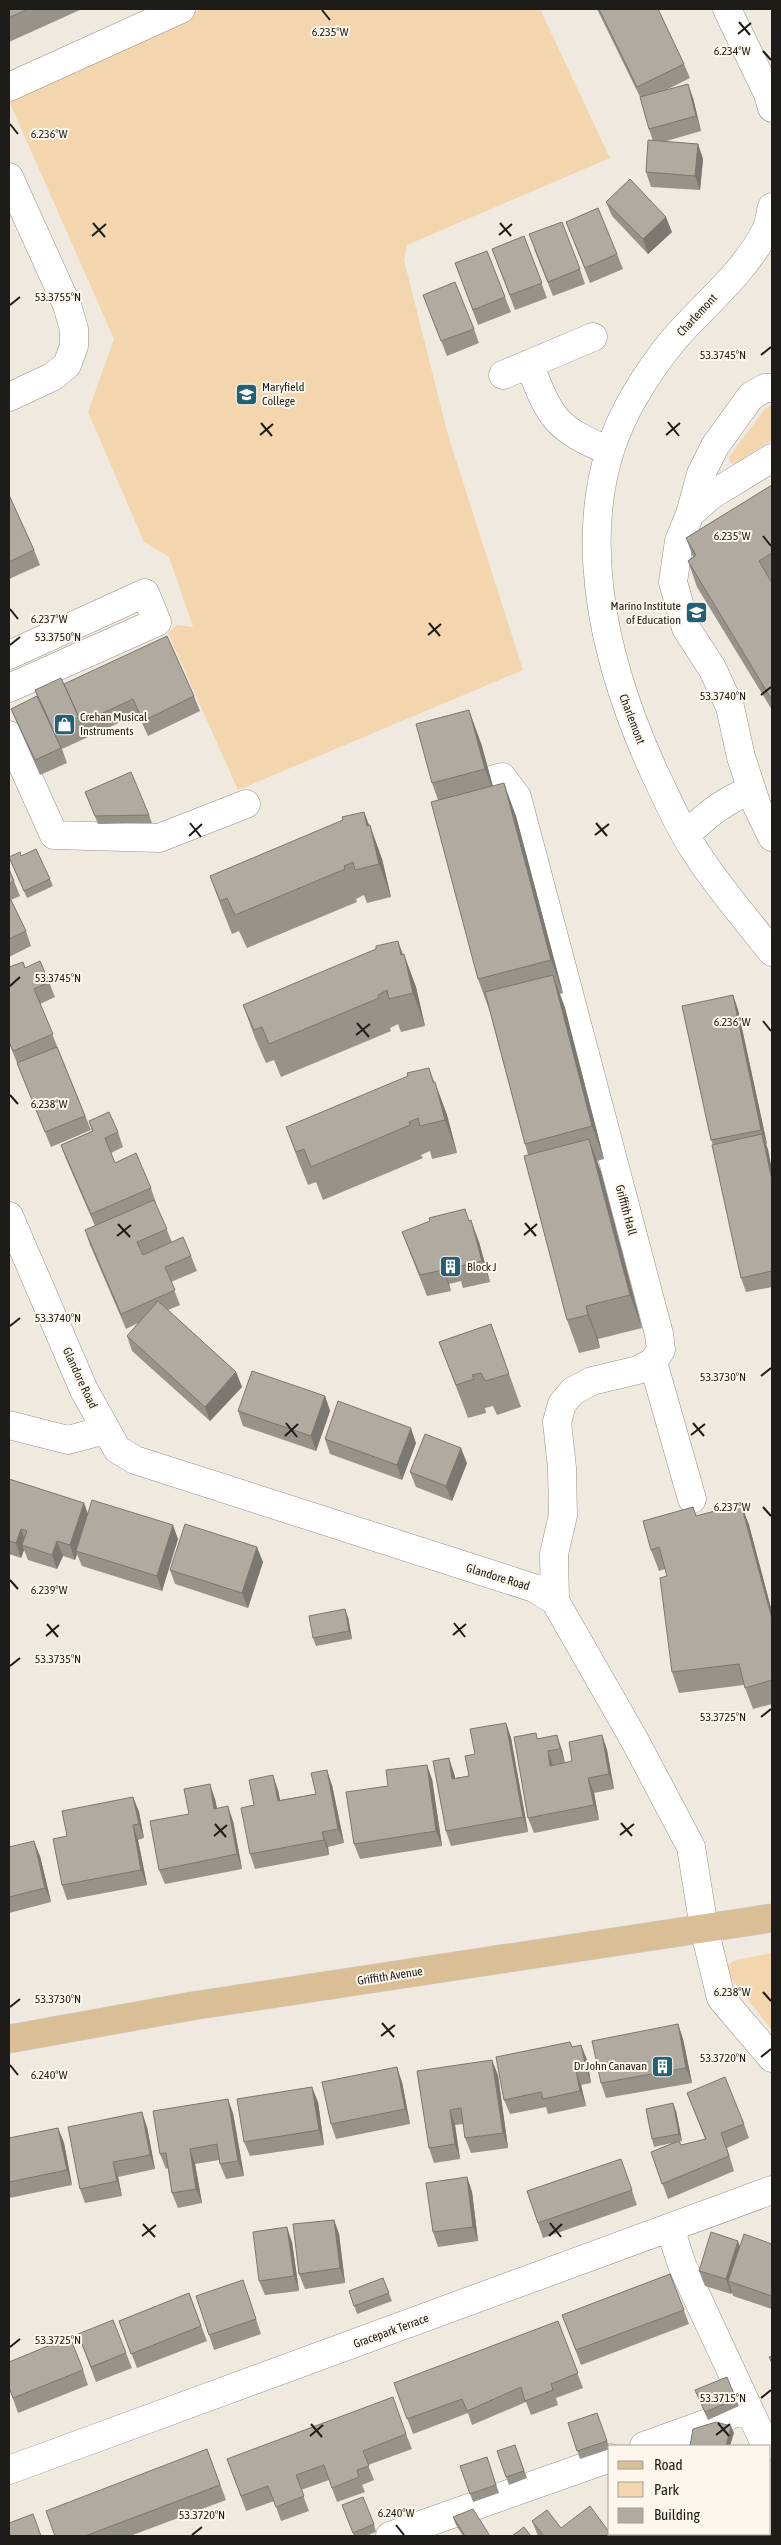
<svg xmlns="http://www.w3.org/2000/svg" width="781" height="2545" font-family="'Asap Condensed',sans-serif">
  <rect width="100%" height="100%" fill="#efe9df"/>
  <path fill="#f3d6ae" d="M201 9H540L610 158 407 245 404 260 448 435 523 670 238 790 168 633 177 625 193 627 169 557 144 542 88 412 114 339 9 101 17 93Z
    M772 405V440L735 464 730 463 729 457 765 409Z
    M772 1953V2030L728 1975V1965L736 1960Z"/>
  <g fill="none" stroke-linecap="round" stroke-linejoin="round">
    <defs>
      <path id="minor" d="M727 9 768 94 772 108
        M9 87 181 9
        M9 177 67 305 74 329V346L67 365 52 377 9 397
        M772 207C770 215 769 225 765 232 744 273 705 304 675 338 660 356 645 378 634 397 565 513 603 662 656 776 668 801 679 827 695 851 718 887 746 919 772 952
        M529 364C551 418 553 427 609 451
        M503 375 593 337
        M772 458 710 496 690 514 679 541 673 582 686 628 712 668 730 707 741 757 757 806 772 837
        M690 514 701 474 715 446 751 396 765 388H772
        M9 655 145 593 157 622 9 688
        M9 735 54 835 159 838 246 804
        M494 779 502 777 517 797 659 1334 661 1350 653 1362 638 1370 592 1381 573 1391 562 1404 557 1422 562 1468 563 1515 554 1554 555 1601
        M686 836C704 816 726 800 751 790
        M9 1216 84 1390 117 1449 135 1460 534 1588 555 1601 635 1741 691 1847 704 1928 721 1998 772 2058
        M653 1362 692 1499
        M9 1425 68 1440 105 1430
        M670 2228 682 2265 766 2446
        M644 2446 747 2409
        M9 2470 772 2190
        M390 2536 610 2458"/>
      <path id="major" d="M9 2039 192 2006 772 1918"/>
    </defs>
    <use href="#minor" stroke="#969087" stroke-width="29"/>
    <use href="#major" stroke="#c9c9c8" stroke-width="29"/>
    <use href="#minor" stroke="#fff" stroke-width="28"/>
    <use href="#major" stroke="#dabf96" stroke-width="28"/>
  </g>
  <path fill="#97928a" d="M9 9H82L9 42Z
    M597 9H658L684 64 690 78 666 90 693 98 701 131 663 142 698 144 703 159 700 190 651 187 646 172 653 141 649 129 640 97Z
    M606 202 672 232 648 254 612 216Z
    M566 222 617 254 623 269 590 283Z
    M524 236 547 298 515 310 492 249Z
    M534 249 580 269 585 284 553 296Z
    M455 263 505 297 511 312 478 325Z
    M423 295 474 329 479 343 447 356Z
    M772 485V710L697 587 688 561 693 557 686 538Z
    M9 495 34 550 40 565 9 579Z
    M35 690 194 696 200 711 148 736 138 714 62 749 67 763 40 775 17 723 11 709 37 696Z
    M481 743 493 786 516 816 563 993 560 994 565 1008 604 1159 597 1161 601 1172 642 1328 598 1339 600 1348 579 1353 567 1320 528 1155 525 1144 490 1012 478 979 438 800 432 783Z
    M85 792 149 815 152 823 98 824Z
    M364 812 382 859 391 897 367 903 364 895 356 899 357 902 247 948 239 931 232 934 222 909 210 876Z
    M21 856 50 879 53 886 27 898 9 858Z
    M9 869 20 896 11 900 26 931 31 946 9 957Z
    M403 955 416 987 425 1026 401 1032 398 1024 390 1028 391 1031 281 1077 274 1060 266 1063 255 1038 243 1005Z
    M9 967 25 968 49 982 55 997 40 1004 91 1130 51 1147 9 1043Z
    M733 995 738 1010 767 1144H766L772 1170V1287L746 1292 741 1278 713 1145 711 1140Z
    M434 1082 447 1115 457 1153 432 1159 430 1151 421 1155 423 1158 323 1200 316 1182 308 1185 298 1160 286 1127Z
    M89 1121 118 1132 123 1147 111 1153 115 1163 151 1188 156 1203V1204L172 1242 191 1256 197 1271 171 1282 180 1305 168 1310 236 1372 242 1387 210 1421 132 1351 127 1336 138 1323 126 1329 90 1245 85 1230 95 1226 66 1159 61 1145 92 1131Z
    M402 1232 479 1242 490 1282 463 1288 461 1281 449 1284 451 1291 427 1296 410 1253Z
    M491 1324 521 1407 497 1415 493 1406 485 1408 486 1413 468 1418 439 1342Z
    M325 1396 330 1411 316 1451 243 1426 238 1411Z
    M325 1439 416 1443 402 1480 330 1454Z
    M467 1463 452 1501 416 1487 410 1472Z
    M9 1479 84 1503 88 1514 178 1539 162 1591 82 1566 77 1554 75 1560 63 1556 57 1569 28 1560 24 1550 21 1558 9 1554Z
    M741 1504 749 1525 772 1612V1704L753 1709 744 1685 679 1693 672 1672 667 1576 665 1569 659 1571 651 1550 696 1516Z
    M263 1562 248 1608 175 1584 170 1570Z
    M348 1617 352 1639 316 1646 313 1638Z
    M506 1723 511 1738 528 1832 451 1846 446 1831 454 1773 455 1778 469 1776 475 1754Z
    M602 1735 607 1750 614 1789 594 1793 599 1820 534 1833 528 1818 538 1738 562 1750 565 1763 572 1761Z
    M432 1779 442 1846 360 1859 354 1844Z
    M332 1785 344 1843 328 1847 329 1855 255 1869 250 1854 254 1805 278 1790 280 1800 316 1794Z
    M133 1797 139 1812 144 1838 138 1840 147 1885 67 1900 62 1885 67 1836Z
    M215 1799 217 1808 233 1821 242 1869 165 1884 159 1870 189 1814Z
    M9 1847 40 1856 51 1902 9 1913Z
    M678 2024 683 2039 692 2083 606 2098 601 2083Z
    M581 2045 587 2060 591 2083 581 2085 586 2106 548 2114 546 2107 510 2114 504 2100 572 2047Z
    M417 2071 498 2075 508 2148 471 2153 465 2138 463 2124 455 2125 460 2159 434 2163 429 2148Z
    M402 2082 410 2124 336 2139 331 2124Z
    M687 2093 744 2124 749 2138 727 2148 734 2171 668 2199 651 2152 672 2143 654 2147 652 2139 676 2111 682 2141 679 2142 681 2145 705 2139Z
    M318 2102 324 2145 250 2156 244 2142Z
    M233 2113 244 2176 226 2179 220 2164 219 2160 195 2164 202 2203 178 2208 172 2193 168 2168 166 2169 160 2154Z
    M147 2127 155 2169 118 2177 122 2196 85 2203 80 2189Z
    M58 2128 64 2143 72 2185 9 2198V2138Z
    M621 2159 637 2205 543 2238 527 2191Z
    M467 2177 472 2192 478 2241 438 2247 433 2232Z
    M334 2220 339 2234 345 2283 305 2289 299 2274Z
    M292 2242 299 2291 265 2295 259 2281Z
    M772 2244V2309L733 2296 732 2292 731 2294 705 2286 699 2271 740 2246Z
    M670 2274 689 2324 581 2365 562 2315Z
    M383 2278 392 2301 357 2314 349 2291Z
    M189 2293 207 2341 137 2368 119 2321Z
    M248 2295 261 2334 214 2350 209 2335Z
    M558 2321 583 2388 556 2398 558 2405 531 2415 526 2402 472 2425 468 2413 413 2434 394 2383Z
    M78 2334 126 2353 132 2368 96 2382Z
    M9 2362 83 2370 88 2385 18 2413 9 2388Z
    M695 2390 736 2399 739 2406 708 2420Z
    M597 2413 610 2449 580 2459 568 2423Z
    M406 2434 412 2449 368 2465 374 2480 362 2485 365 2492 337 2502 329 2480 301 2490 309 2511 281 2521 274 2501 246 2511 227 2459Z
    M515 2445 527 2478 509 2485 506 2477Z
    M207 2449 226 2500 130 2536H55Z
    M487 2457 499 2493 473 2502 460 2466Z
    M342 2505 374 2524 376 2532 366 2536H354Z
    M453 2517 490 2536H463L456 2525Z
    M532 2521 561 2528 612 2536H538Z
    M623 2534H710L714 2536H624Z"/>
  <path fill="#7b7771" d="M688 84 693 98 701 131 696 116Z
    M698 144 703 159 700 190 695 176Z
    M666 217 672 232 648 254 643 239Z
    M469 710 481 743 497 802 485 769Z
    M504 783 516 816 563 993 551 960Z
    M364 812 373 836 370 825 382 859 391 897 379 864 367 826Z
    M398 941 406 963 404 954 416 987 425 1026 413 993 401 955Z
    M553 975 565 1008 604 1159 592 1126Z
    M733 995 738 1010 767 1144 761 1130Z
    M429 1068 438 1092 435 1082 447 1115 457 1153 445 1120Z
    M762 1134 768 1149 772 1170V1180Z
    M589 1139 601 1172 642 1328 630 1295Z
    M471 1220 479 1242 490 1282 482 1261Z
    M441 1263 449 1284 451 1291 443 1270Z
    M586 1306 598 1339 600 1348 588 1315Z
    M236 1372 242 1387 210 1421 205 1407Z
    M325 1396 330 1411 316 1451 311 1436Z
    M411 1428 416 1443 402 1480 397 1465Z
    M461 1448 467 1463 452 1501 446 1486Z
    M84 1503 89 1518 76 1551 77 1554 75 1560 70 1545Z
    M741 1504 749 1525 772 1612V1619Z
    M173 1525 178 1539 162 1591 157 1576Z
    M21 1529 26 1544 22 1545 24 1550 21 1558 16 1543Z
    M57 1541 63 1556 57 1569 52 1555Z
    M257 1547 263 1562 248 1608 242 1593Z
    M345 1609 348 1617 352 1639 349 1631Z
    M506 1723 511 1738 528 1832 523 1817Z
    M557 1735 562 1750 565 1764 560 1749Z
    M602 1735 607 1750 614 1789 609 1774Z
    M548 1751 553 1766H550Z
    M449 1758 454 1773 458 1793 452 1779Z
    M427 1765 432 1779 442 1846 436 1831Z
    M327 1770 332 1785 344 1843 338 1829Z
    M273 1775 278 1790 283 1816 278 1801Z
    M588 1778 594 1793 599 1820 594 1805Z
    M210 1784 215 1799 220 1823 214 1809Z
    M133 1797 139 1812 144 1838 139 1824Z
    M228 1806 233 1821 242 1869 237 1854Z
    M133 1825 138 1840 147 1885 141 1870Z
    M322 1832 328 1847 329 1855 324 1840Z
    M34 1841 40 1856 51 1902 45 1888Z
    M678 2024 683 2039 692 2083 686 2068Z
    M581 2045 587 2060 591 2083 586 2068Z
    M492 2060 498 2075 508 2148 503 2133Z
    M397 2067 402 2082 410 2124 405 2109Z
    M576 2070 581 2085 586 2106 580 2091Z
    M312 2087 318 2102 324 2145 319 2130Z
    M228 2099 233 2113 244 2176 238 2161Z
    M673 2103 676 2111 682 2141 679 2134Z
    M450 2110 455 2125 460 2159 455 2144Z
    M142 2112 147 2127 155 2169 150 2155Z
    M58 2128 64 2143 72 2185 67 2170Z
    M190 2149 195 2164 202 2203 196 2189Z
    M113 2162 118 2177 122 2196 117 2181Z
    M467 2177 472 2192 478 2241 473 2227Z
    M334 2220 339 2234 345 2283 340 2268Z
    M287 2227 292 2242 299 2291 294 2276Z
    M738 2241 743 2256 728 2281 732 2292 731 2294 726 2279Z
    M731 2426 734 2433 730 2446H726Z"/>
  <path fill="#b0aaa1" stroke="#7b7771" d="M9 9H28L9 18Z
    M599 9H658L684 64 637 87Z
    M688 84 696 116 649 129 640 97Z
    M648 140 698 144 695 176 646 172Z
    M630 179 666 217 643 239 606 202Z
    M598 208 617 254 585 268 566 222Z
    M562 222 580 269 548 282 529 234Z
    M524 236 542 283 510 295 492 249Z
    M487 251 505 297 473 310 455 263Z
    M455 282 474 329 441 341 423 295Z
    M772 485V553L759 561 772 583V700L688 561 696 555 686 538Z
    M9 495 34 550 9 562Z
    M167 636 194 696 143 721 133 699 81 723 64 684Z
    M61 678 79 717 53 729 35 690Z
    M37 696 61 748 35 760 11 709Z
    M469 710 485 769 432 783 416 724Z
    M131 772 149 815 95 816 85 792Z
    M504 783 551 960 478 979 431 802Z
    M364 812 367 826 370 825 379 864 355 870 353 862 344 866 345 869 235 915 227 898 220 901 210 876 343 820 342 817Z
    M36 849 50 879 24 891 9 857 20 852 21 856Z
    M9 869 14 881 9 884Z
    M11 900 26 931 9 939V901Z
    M398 941 401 955 404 954 413 993 389 999 387 990 378 995 379 998 269 1044 262 1027 254 1030 243 1005 376 949V946Z
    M40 961 49 982 34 989 53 1034 13 1051 9 1042V967L23 962 25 968Z
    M553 975 592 1126 525 1144 485 992Z
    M733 995 761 1130 711 1140 682 1006Z
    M57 1047 85 1116 45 1132 17 1063Z
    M429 1068 433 1082H435L445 1120 420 1126 418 1118 409 1122 410 1125 311 1167 304 1149 296 1152 286 1127 408 1076 407 1073Z
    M109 1112 118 1132 105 1138 115 1163 136 1153 151 1188 91 1214 61 1145 93 1131 89 1121Z
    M762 1134 772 1180V1271L741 1278 712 1145Z
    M589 1139 630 1295 586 1306 588 1315 567 1320 524 1156Z
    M154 1200 167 1229 137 1242 143 1255 183 1237 191 1256 165 1267 175 1290 121 1314 85 1230Z
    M465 1209 469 1221 471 1220 482 1261 456 1267 454 1260 441 1263 443 1270 420 1275 402 1232 430 1221 429 1218Z
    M158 1301 236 1372 205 1407 127 1336Z
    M491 1324 509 1374 485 1381 481 1373 472 1375 474 1379 456 1385 439 1342Z
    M252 1371 325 1396 311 1436 238 1411Z
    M338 1401 411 1428 397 1465 325 1439Z
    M425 1434 461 1448 446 1486 410 1472Z
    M9 1479 84 1503 70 1545 57 1541 52 1555 22 1545 27 1531 21 1529 16 1543 9 1541Z
    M92 1500 173 1525 157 1576 76 1551Z
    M741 1504 772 1619V1680L745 1688 739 1664 672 1672 660 1578 667 1576 659 1547 651 1550 643 1521 693 1507 696 1516Z
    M185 1524 257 1547 242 1593 170 1570Z
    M345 1609 349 1631 313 1638 309 1616Z
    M506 1723 523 1817 446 1831 433 1761 449 1758 452 1779 469 1776 465 1756 475 1754 470 1729Z
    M536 1733 537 1739 557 1735 560 1749 548 1751 550 1766 572 1761 569 1742 602 1735 609 1774 588 1778 594 1805 528 1818 514 1737Z
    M427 1765 436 1831 354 1844 346 1792 388 1786 386 1770Z
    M327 1770 338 1829 322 1832 324 1840 250 1854 241 1808 254 1805 249 1780 273 1775 278 1801 316 1794 311 1773Z
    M210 1784 214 1809 228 1806 237 1854 159 1870 150 1821 189 1814 184 1789Z
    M133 1797 139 1824 133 1825 141 1870 62 1885 53 1839 67 1836 62 1811Z
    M34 1841 45 1888 9 1897V1847Z
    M678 2024 686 2068 601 2083 592 2041Z
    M570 2042 572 2047 581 2045 586 2068 576 2070 580 2091 543 2099 541 2092 504 2100 496 2057Z
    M492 2060 503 2133 465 2138 461 2108 450 2110 455 2144 429 2148 417 2071Z
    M397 2067 405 2109 331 2124 322 2082Z
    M725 2077 744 2124 721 2133 729 2156 662 2184 651 2152 679 2141 681 2145 706 2139 687 2093Z
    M312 2087 319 2130 244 2142 237 2099Z
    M228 2099 238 2161 220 2164 217 2144 190 2149 196 2189 172 2193 166 2153 160 2154 153 2111Z
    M673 2103 679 2134 652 2139 646 2109Z
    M142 2112 150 2155 113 2162 117 2181 80 2189 68 2127Z
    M58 2128 67 2170 9 2182V2138Z
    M621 2159 632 2190 538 2223 527 2191Z
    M467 2177 473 2227 433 2232 426 2183Z
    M334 2220 340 2268 299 2274 293 2224Z
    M287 2227 294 2276 259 2281 253 2232Z
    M711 2232 738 2241 726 2279 699 2271Z
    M744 2234 772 2244V2296L728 2281Z
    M670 2274 684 2310 576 2350 562 2315Z
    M383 2278 389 2293 354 2306 349 2291Z
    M243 2280 256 2319 209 2335 196 2296Z
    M189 2293 201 2326 131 2354 119 2321Z
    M113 2320 126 2353 91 2367 78 2334Z
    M558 2321 578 2373 551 2384 553 2390 525 2401 521 2387 467 2411 462 2399 407 2419 394 2383Z
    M70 2337 83 2370 13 2398 9 2387V2362Z
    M772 2356V2363L769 2357Z
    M727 2377 736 2399 705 2412 695 2390Z
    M393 2397 406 2434 363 2451 369 2466 357 2470 359 2477 332 2488 324 2465 296 2475 304 2496 276 2507 268 2486 241 2496 227 2459Z
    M597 2413 607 2441 577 2451 568 2423Z
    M716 2422 731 2426 726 2446H690L693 2429Z
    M515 2445 524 2471 506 2477 497 2451Z
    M207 2449 220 2485 85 2536H55L46 2511Z
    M487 2457 496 2485 470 2494 460 2466Z
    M363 2497 374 2524 353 2533 342 2505Z
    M590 2506 612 2536H544L532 2521 547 2510 561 2528Z
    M473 2509 490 2536H465L453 2517Z
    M33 2514 41 2536H9V2523Z
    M524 2527 531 2536H512Z
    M632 2534H710L714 2536H636Z
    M734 2534H755L759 2536H732Z"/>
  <path fill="none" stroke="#1e1c18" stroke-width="2" d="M322 10 330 20M739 22 750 35M738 34 751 23M763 51 771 60M10 124 18 134M93 223 105 237M500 223 511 236M499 235 512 224M92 236 106 224M10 305 20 297M761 355 771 347M668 422 679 436M261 423 272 436M260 435 273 424M666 435 680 423M763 536 771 546M10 609 18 619M429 623 440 636M428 635 441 624M10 645 20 637M761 695 771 687M190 823 201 837M596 823 607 836M595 835 609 824M189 836 202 824M10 986 20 977M763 1021 771 1031M357 1023 369 1037M356 1035 370 1024M10 1095 18 1104M525 1223 536 1236M118 1224 130 1237M524 1235 537 1224M117 1236 131 1225M10 1326 20 1318M761 1376 771 1368M286 1423 297 1437M693 1423 704 1436M691 1435 705 1424M285 1436 298 1424M763 1507 771 1516M10 1580 18 1589M454 1623 465 1637M47 1624 58 1637M453 1635 466 1624M46 1636 59 1625M10 1666 20 1658M761 1717 771 1709M621 1823 632 1836M215 1824 226 1837M620 1835 634 1824M214 1836 227 1825M763 1992 771 2001M10 2007 20 1999M382 2023 394 2037M381 2036 395 2025M761 2057 771 2049M10 2065 18 2075M550 2223 561 2237M143 2224 155 2237M142 2236 156 2225M549 2236 562 2224M10 2347 20 2339M761 2398 771 2390M718 2423 729 2436M311 2424 322 2437M716 2435 730 2424M310 2436 323 2425M396 2525 404 2535M192 2535 202 2527"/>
  <defs>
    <symbol id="school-square" viewBox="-11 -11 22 22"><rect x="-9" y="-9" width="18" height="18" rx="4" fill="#226076" stroke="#fdf6ec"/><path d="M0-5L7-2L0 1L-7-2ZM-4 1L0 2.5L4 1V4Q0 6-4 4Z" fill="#fff"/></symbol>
    <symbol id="university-square" viewBox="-11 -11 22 22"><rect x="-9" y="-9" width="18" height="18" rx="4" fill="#226076" stroke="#fdf6ec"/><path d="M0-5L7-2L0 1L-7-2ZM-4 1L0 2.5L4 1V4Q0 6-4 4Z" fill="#fff"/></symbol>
    <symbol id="shop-square" viewBox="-11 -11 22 22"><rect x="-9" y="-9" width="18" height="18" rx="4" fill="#226076" stroke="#fdf6ec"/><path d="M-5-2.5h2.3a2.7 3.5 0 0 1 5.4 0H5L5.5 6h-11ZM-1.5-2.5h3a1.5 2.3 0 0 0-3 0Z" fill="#fff"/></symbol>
    <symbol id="building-square" viewBox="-11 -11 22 22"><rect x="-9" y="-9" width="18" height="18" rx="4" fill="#226076" stroke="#fdf6ec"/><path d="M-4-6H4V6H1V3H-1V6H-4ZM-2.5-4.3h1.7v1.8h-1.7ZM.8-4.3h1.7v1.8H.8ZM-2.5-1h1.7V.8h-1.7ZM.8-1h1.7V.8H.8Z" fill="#fff"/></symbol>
  </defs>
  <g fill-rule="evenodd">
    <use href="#school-square" x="234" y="382" width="25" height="25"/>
    <use href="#university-square" x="684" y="600" width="25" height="25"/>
    <use href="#shop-square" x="52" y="712" width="25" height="25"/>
    <use href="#building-square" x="438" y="1254" width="25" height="25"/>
    <use href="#building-square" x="650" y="2054" width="25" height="25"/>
  </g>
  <g text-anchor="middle" stroke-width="4" stroke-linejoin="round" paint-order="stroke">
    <g font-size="12" fill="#1e1c18" stroke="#fdf6ec">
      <text transform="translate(697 315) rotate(-47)" y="4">Charlemont</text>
      <text transform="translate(632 719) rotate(69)" y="4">Charlemont</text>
      <text transform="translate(626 1210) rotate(75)" y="4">Griffith Hall</text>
      <text transform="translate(80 1378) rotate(65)" y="4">Glandore Road</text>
      <text transform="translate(498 1577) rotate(17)" y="4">Glandore Road</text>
      <text transform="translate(390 1976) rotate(-9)" y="4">Griffith Avenue</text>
      <text transform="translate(391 2331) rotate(-20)" y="4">Gracepark Terrace</text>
    </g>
    <g font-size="12" fill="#1e1c18" stroke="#fdf6ec" text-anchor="start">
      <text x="262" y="391">Maryfield<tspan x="262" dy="14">College</tspan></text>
      <text x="681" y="610" text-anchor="end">Marino Institute<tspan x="681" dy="14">of Education</tspan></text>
      <text x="80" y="721">Crehan Musical<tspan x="80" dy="14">Instruments</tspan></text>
      <text x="467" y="1271">Block J</text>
      <text x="647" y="2070" text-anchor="end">Dr John Canavan</text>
    </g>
  </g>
  <g font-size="12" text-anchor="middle" fill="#1e1c18" stroke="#fdf6ec" stroke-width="4" stroke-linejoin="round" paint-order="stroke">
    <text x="330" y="36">6.235°W</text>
    <text x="732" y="55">6.234°W</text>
    <text x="49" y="138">6.236°W</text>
    <text x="58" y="301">53.3755°N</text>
    <text x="723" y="359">53.3745°N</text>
    <text x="732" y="540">6.235°W</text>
    <text x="49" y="623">6.237°W</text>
    <text x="58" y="641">53.3750°N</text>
    <text x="723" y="700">53.3740°N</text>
    <text x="58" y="982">53.3745°N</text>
    <text x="732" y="1026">6.236°W</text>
    <text x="49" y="1108">6.238°W</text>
    <text x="58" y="1322">53.3740°N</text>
    <text x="723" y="1381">53.3730°N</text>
    <text x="732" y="1511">6.237°W</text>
    <text x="49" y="1594">6.239°W</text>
    <text x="58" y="1663">53.3735°N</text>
    <text x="723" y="1721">53.3725°N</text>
    <text x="732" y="1996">6.238°W</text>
    <text x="58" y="2003">53.3730°N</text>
    <text x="723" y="2062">53.3720°N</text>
    <text x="49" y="2079">6.240°W</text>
    <text x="58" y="2344">53.3725°N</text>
    <text x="723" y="2402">53.3715°N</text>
    <text x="396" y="2517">6.240°W</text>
    <text x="202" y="2519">53.3720°N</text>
  </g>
  <rect width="781" height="2545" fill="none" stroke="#1e1c18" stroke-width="20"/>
  <rect x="608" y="2445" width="162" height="90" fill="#fdf6ec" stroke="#a49f97"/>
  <rect x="618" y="2461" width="25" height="8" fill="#dabf96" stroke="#a49f97"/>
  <text x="654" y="2470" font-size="15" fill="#1e1c18">Road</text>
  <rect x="618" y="2482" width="25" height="15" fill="#f3d6ae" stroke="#a49f97"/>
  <text x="654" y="2495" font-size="15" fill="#1e1c18">Park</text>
  <rect x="618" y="2508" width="25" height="15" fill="#b0aaa1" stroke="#a49f97"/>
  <text x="654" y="2520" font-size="15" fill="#1e1c18">Building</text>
</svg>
